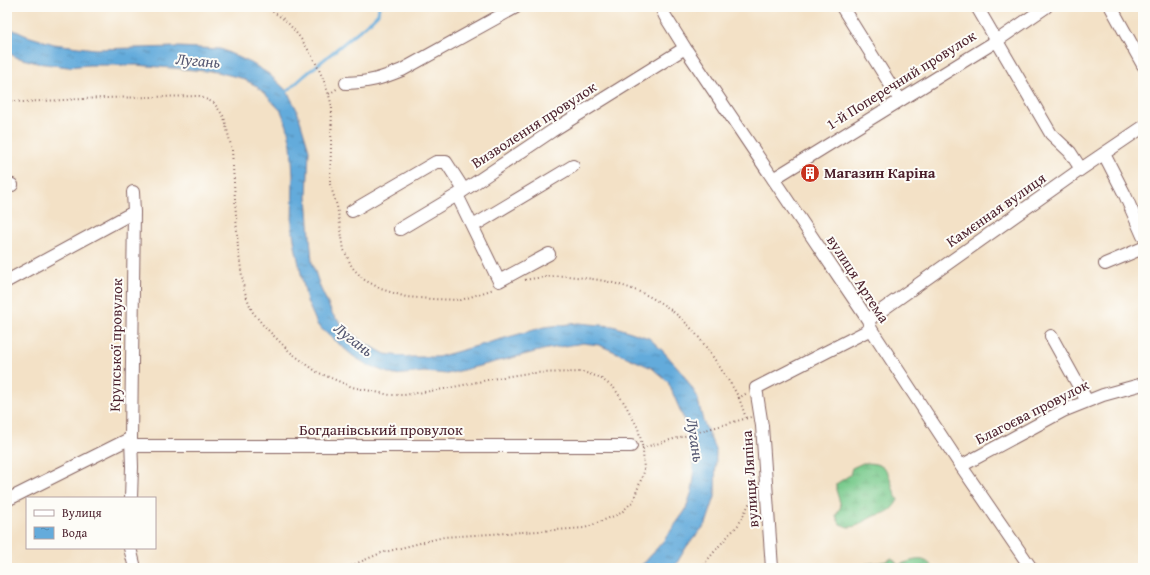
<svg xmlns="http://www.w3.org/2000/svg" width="1150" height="575" font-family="'Gentium Book Plus',serif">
  <defs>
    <pattern id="wetland-marsh" width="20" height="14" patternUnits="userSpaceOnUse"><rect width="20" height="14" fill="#78ca8c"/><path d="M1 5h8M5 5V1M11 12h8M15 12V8" fill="none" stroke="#69ad79"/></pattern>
    <pattern id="water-ripples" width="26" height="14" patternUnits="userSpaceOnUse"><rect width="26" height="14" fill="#64abdb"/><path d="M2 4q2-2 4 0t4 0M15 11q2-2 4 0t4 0" fill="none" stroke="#548bb2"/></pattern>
  </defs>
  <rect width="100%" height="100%" fill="#fdfcf7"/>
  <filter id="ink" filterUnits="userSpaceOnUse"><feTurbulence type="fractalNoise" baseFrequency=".025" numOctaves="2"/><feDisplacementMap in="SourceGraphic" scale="8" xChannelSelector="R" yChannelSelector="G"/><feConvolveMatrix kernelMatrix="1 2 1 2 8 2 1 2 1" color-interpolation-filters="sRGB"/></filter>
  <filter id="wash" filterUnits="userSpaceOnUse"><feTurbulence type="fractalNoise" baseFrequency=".012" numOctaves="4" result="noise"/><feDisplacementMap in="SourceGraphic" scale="16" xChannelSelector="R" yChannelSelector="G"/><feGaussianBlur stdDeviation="0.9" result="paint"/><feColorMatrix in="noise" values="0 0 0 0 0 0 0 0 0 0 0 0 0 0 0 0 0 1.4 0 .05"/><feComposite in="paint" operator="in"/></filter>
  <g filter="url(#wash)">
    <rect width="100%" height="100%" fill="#f3e1c6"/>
    <path fill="url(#wetland-marsh)" stroke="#61745c" d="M863 463C895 462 887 481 898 500 889 516 882 512 870 518 863 522 858 527 849 527 847 527 843 525 840 524L836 516 841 506 836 490V484L850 475 852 468Z
      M892 558 898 565C912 561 924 554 933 568H857C869 560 881 566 892 558Z"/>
    <path fill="url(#water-ripples)" stroke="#576583" d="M7 27 27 36 54 44 95 49 177 47 221 49 251 63 269 74 287 91 297 110 309 150 307 197 312 262 320 287 333 315 347 330 363 342 385 354 409 357H438L544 327 578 323 613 326 649 338 663 351 681 371 697 396 703 421 716 451 715 497 706 524 687 546 675 566 673 568H638L646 561 664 540 685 511 692 491 694 477 691 447 683 417 668 382 652 368 599 345 583 343 547 349 447 374 424 372 394 375 369 366 353 356 318 326 307 301 295 246 292 226 293 176 291 145 287 126 281 111 267 96 255 85 241 78 217 72 137 65H89L68 67 37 63 16 57 7 52Z"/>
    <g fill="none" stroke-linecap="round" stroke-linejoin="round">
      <path stroke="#64abdb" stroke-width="3" d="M284 94 304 76 372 20 378 14 379 7"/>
    </g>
  </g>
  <g filter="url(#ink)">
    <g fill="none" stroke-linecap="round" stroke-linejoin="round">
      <defs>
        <path id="minor" d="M661 7 665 16 685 48 868 320 871 329 961 466 1031 568
          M842 7 900 100
          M977 7 1051 134 1070 152 1081 169
          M1111 7 1143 65
          M346 83C370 82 380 79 402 70L516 7
          M1104 154 1125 195 1143 236
          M773 179 998 40 1046 7
          M7 183 12 185
          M457 195 499 281 549 254
          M352 211 436 162H446L464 190
          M473 226 573 166
          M400 229 457 195 552 131 685 48
          M1105 264 1143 248
          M7 281 134 212
          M868 320 1081 169 1143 127
          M1051 336 1087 401
          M131 446H631
          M961 466 1063 411 1103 395 1143 384
          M131 498 132 467 131 438 134 212 133 192
          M7 500 131 438
          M130 548 135 568
          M772 568 762 426 756 388 871 329"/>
      </defs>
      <use href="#minor" stroke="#856361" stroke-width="14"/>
      <path stroke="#856361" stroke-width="2" stroke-dasharray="1 3" stroke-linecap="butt" d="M266 7C273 12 280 16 286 21 308 44 325 76 332 107L330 184 337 206 344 250 352 267 363 279 381 289 406 297 432 299 461 300 494 289
        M329 94 338 88
        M7 100 22 102 103 98 199 96 214 103 224 117 232 150 238 248 244 290 252 311 263 325 290 352 317 372 352 387 390 395H404L444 389 497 378 529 373 583 372 599 377 614 388 625 404 638 428 643 449 644 472 633 501 621 513 585 528 444 537 381 553 346 568
        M525 280C535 278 545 277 555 276 565 275 575 277 585 278 629 283 668 300 696 334 710 351 722 371 734 389L739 398 747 393
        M739 398 746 418
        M642 448 751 417
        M701 568 719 546 739 524 751 500V474L753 457"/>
      <use href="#minor" stroke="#fff" stroke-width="12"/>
    </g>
  </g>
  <defs>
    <symbol id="building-disc" viewBox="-11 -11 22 22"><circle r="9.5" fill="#c8321e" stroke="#fdfcf7"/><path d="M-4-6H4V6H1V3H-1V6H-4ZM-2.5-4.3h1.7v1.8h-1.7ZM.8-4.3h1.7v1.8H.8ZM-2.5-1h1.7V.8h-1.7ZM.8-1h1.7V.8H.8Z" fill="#fff"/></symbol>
  </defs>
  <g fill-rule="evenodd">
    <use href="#building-disc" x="799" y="162" width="22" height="22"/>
  </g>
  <g text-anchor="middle" stroke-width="4" stroke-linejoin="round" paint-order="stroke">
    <g font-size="15" fill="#4a1f2b" stroke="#fdfcf7">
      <text transform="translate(901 80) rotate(-32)" y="5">1-й Поперечний провулок</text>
      <text transform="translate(534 125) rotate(-33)" y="5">Визволення провулок</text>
      <text transform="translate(996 210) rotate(-35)" y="5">Камєнная вулиця</text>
      <text transform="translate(858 279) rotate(57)" y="5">вулиця Артема</text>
      <text transform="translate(116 345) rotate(-89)" y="5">Крупської провулок</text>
      <text transform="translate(1032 412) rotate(-27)" y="5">Благоєва провулок</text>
      <text x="381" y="435">Богданівський провулок</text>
      <text transform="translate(750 479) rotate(-94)" y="5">вулиця Ляпіна</text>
    </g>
    <g font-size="15" font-weight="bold" fill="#4a1f2b" stroke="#fdfcf7" text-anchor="start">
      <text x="824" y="178">Магазин Каріна</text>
    </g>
    <g font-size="16" font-style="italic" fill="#545771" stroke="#fdfcf7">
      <text transform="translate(198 60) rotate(5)" y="6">Лугань</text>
      <text transform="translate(354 339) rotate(38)" y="6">Лугань</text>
      <text transform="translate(696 440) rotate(81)" y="6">Лугань</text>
    </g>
  </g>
  <rect width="1150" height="575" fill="none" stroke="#fdfcf7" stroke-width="24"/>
  <rect x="26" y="497" width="130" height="52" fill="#fdfcf7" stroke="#b5a4a5"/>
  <rect x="34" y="510" width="20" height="6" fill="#ffffff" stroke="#b5a4a5"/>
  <text x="62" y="517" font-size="12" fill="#4a1f2b">Вулиця</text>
  <rect x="34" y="527" width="20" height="12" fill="url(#water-ripples)" stroke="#b5a4a5"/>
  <text x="62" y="537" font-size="12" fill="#4a1f2b">Вода</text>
</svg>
